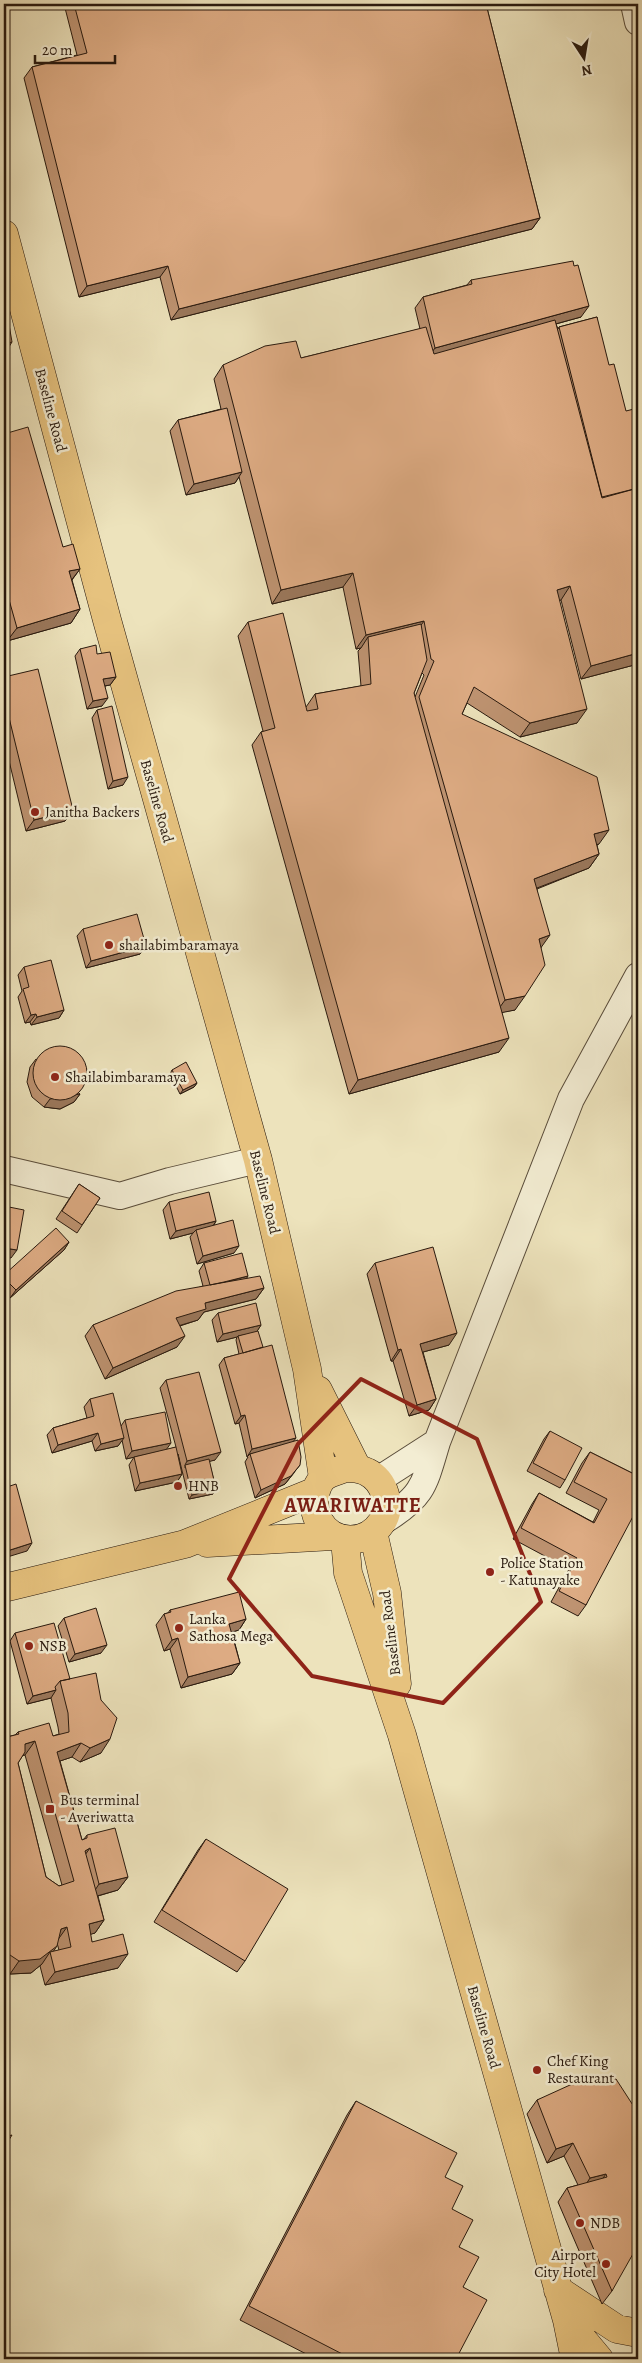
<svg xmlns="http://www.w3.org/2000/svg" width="642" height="2363" font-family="Alegreya,serif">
  <rect width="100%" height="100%" fill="#ede3bc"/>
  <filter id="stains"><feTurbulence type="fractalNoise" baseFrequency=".004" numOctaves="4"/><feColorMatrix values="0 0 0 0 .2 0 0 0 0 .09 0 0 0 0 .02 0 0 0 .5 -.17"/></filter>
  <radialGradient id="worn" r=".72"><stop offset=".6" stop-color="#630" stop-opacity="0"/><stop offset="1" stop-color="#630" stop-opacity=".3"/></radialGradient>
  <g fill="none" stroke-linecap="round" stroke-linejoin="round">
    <defs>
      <path id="minor" d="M634 4 638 22
        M4 1169 120 1196 170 1181 258 1160
        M378 1480 437 1442
        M383 1521C423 1497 424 1486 437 1442L571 1099 638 976"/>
      <path id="major" d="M4 234 107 620 258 1160 307 1369 323 1478
        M318 1390 357 1468
        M345 1468C353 1468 360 1468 367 1472 385 1481 392 1506 382 1522 366 1546 333 1545 319 1521 312 1509 313 1487 324 1477 329 1473 338 1471 345 1468Z
        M373 1532 387 1593 397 1684
        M345 1540 348 1573 402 1735 567 2320 575 2359
        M207 1543 333 1536
        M4 1588 185 1544 316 1491
        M558 2290 617 2329 638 2333
        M569 2323 599 2359"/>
    </defs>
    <use href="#minor" stroke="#594c3a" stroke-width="28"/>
    <use href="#major" stroke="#28190e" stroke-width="29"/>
    <use href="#minor" stroke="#f3edd3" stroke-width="26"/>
    <use href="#major" stroke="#e6c27e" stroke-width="28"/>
  </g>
  <path fill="#be9371" stroke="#28190e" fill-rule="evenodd" d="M64 4H486L540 218 532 229 171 320 160 277 79 297 24 78 32 67 77 55Z
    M471 280 581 317 556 324 558 329 559 327 597 317 638 664 581 679 561 600H559L577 723 520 737 467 703 462 714 599 844 597 845 599 854 589 868 537 889 541 948 515 1010 502 1012 499 1052 349 1094 252 745 261 732 263 731 238 636 248 622 306 707 315 694 361 686 358 651 361 648 356 649 343 587 272 604 239 477 235 483 186 495 170 431 178 420 221 409 214 379 223 365 301 358 420 329 415 308 423 297 467 285ZM422 673 424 675 415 697 414 693Z
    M4 434 63 547 80 569 72 580 80 609 71 623 7 641 4 629Z
    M80 649 97 654 116 677 110 685 105 686 102 706 87 709 75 656Z
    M4 677 73 810 65 821 26 831 4 740Z
    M97 710 123 785 108 789 92 718Z
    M83 929 140 954 86 968 77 936Z
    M24 967 64 1010 59 1018 31 1025 30 1022 25 1023 18 997 22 991 18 975Z
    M36 1059 80 1094 74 1102 60 1109 44 1107 32 1097 27 1082 30 1067Z
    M172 1070 197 1083 194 1087 180 1094 170 1074Z
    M79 1184 100 1198 77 1233 56 1219Z
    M169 1202 216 1221 214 1225 234 1253 197 1264 190 1237 193 1233 170 1239 163 1210Z
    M69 1242 64 1250 10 1298 4 1291V1275Z
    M204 1263 247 1278 264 1288 256 1299 204 1312 198 1320 180 1326 177 1347 105 1379 85 1336 93 1325 203 1286 199 1271Z
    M375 1263 449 1345 423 1352 436 1399 429 1410 409 1416 393 1361H391L367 1274Z
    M218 1313 261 1325 257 1331 293 1441 294 1473 285 1484 255 1498 245 1462 248 1457H247L239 1423 235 1424 219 1365 224 1358 239 1354 236 1340 237 1337 217 1342 212 1320Z
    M166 1380 215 1460 209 1461 216 1489 213 1494 189 1499 178 1454 182 1474 177 1482 135 1491 129 1465 134 1457 126 1459 122 1440 118 1446 95 1451 92 1441 52 1453 47 1435 53 1428 87 1418 84 1407 90 1399 121 1426 125 1420 166 1450 176 1447 160 1388Z
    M550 1431 565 1480 560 1488 527 1471 544 1439Z
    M590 1452 638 1476 586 1605 578 1616 551 1602 569 1569 513 1539 532 1504 539 1493 593 1522 599 1510 566 1493 582 1463Z
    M170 1610 246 1619 239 1630 232 1632 240 1663 232 1674 181 1688 170 1649 164 1651 156 1625 164 1614 168 1613Z
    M64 1618 101 1653 69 1662 58 1626Z
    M15 1633 70 1679 101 1753 80 1762 72 1757 60 1761 82 1840 84 1839 87 1835 128 1877 118 1890 98 1896 104 1920 95 1933 90 1934 92 1942 118 1968 45 1985 40 1966 42 1964 31 1973 10 1974 4 1971V1734L7 1737 15 1735 18 1732 53 1736 59 1734 58 1727 51 1698 27 1704 10 1641ZM23 1755H25L62 1885 59 1886 46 1877 18 1763ZM57 1943 59 1950 53 1952Z
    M206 1839 245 1961 237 1972 154 1922 198 1850Z
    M638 2062V2074L636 2065Z
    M616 2079 612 2291 602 2304 558 2202 567 2188 578 2185 564 2156 547 2163 527 2114 537 2100Z
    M356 2101 445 2177 459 2247 463 2287 456 2359H316L240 2320 347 2115Z"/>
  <path fill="#9b785c" stroke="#28190e" d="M540 218 532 229 171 320 179 309Z
    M168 266 160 277 79 297 87 286Z
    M589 306 581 317 427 359 435 348Z
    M12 342 7 350 4 351V344Z
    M242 472 235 483 186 495 194 484Z
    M80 569 70 582 69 571Z
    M353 573 343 587 272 604 281 590Z
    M570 586 561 600 547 604 557 590Z
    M80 609 71 623 7 641 17 628Z
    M424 621 414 635 368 637 361 648 356 649 366 635Z
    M638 653V664L581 679 591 666Z
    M116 677 110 685 98 687 103 679Z
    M108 698 102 706 87 709 93 701Z
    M587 709 577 723 520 737 530 723Z
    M128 777 123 785 108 789 113 781Z
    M73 810 65 821 26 831 34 820Z
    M609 830 599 844 585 848 594 834Z
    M599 854 589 868 524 893 534 879Z
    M550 935 540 949 539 939Z
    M146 946 140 954 86 968 91 961Z
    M525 996 515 1010 495 1014 505 1000Z
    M64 1010 59 1018 31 1025 37 1017Z
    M36 1014 30 1022 25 1023 31 1015Z
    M509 1038 499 1052 349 1094 358 1080Z
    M197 1083 194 1087 180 1094 183 1090Z
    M80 1094 74 1102 60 1109 44 1107 50 1099Z
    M216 1221 211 1229 196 1230 193 1233 170 1239 176 1231Z
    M69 1242 64 1250 10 1298 16 1290Z
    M239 1246 234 1253 197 1264 203 1256Z
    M4 1248 17 1250 11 1258 4 1257Z
    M248 1276 243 1284 211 1286Z
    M264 1288 256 1299 204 1312 198 1320 168 1329 176 1318 205 1303Z
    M261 1325 256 1333 238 1336 237 1337 217 1342 223 1334Z
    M457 1333 449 1345 412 1355 420 1344Z
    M185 1336 177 1347 105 1379 113 1368Z
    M401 1349 393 1361H391L398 1350Z
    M436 1399 429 1410 409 1416 417 1405Z
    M245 1415 239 1423 235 1424 241 1416Z
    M98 1433 92 1441 52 1453 58 1445Z
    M124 1438 118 1446 95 1451 101 1444Z
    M296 1438 290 1446 250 1454 247 1457 252 1449Z
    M171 1443 166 1450 126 1459 132 1451Z
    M221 1452 215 1460 185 1468V1465L187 1461Z
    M300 1465 285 1484 255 1498 261 1490Z
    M182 1474 177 1482 135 1491 140 1483Z
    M216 1489 213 1494 189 1499 192 1495Z
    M32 1543 27 1551 4 1558V1552Z
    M246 1619 239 1630 222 1635 229 1624Z
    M178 1638 170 1649 164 1651 172 1640Z
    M107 1645 101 1653 69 1662 75 1654Z
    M240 1663 232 1674 181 1688 188 1677Z
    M56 1690 51 1698 27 1704 33 1696Z
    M110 1739 101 1753 80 1762 90 1748Z
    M35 1741 25 1755 15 1757 25 1744Z
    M81 1743 72 1757 48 1765 57 1752Z
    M90 1848 80 1862 85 1851Z
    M128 1877 118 1890 90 1898 99 1884Z
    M104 1920 95 1933 79 1938 89 1924Z
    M67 1927 57 1941 61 1929Z
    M57 1946 51 1955 50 1952 42 1964 31 1973 10 1974 19 1961Z
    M128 1954 118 1968 45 1985 55 1972Z
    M573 2143 564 2156 547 2163 556 2149Z
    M606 2174 596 2188 581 2192 590 2178Z"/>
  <path fill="#ddab83" stroke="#28190e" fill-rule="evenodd" d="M74 4H486L540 218 179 309 168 266 87 286 32 67 87 53Z
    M573 261 574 266 578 265 589 306 435 348 423 297 472 284 471 280Z
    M4 307H6L12 342 4 344Z
    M597 317 609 365 614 364 626 411 638 408V488L602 497 559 327Z
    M555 320 602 498 638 488V653L591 666 570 586 557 590 587 709 530 723 474 687 462 714 597 777 609 830 594 834 599 854 534 879 550 935 539 939 545 965 525 996 505 1000 419 697 434 661 431 659 424 621 366 635 353 573 281 590 223 365 265 346 296 341 301 358 426 327 434 354Z
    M227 408 242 472 194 484 178 420Z
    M28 427 63 547 73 544 80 569 69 571 80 609 17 628 4 582V434Z
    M283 613 307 711 318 709 315 694 371 684 368 637 421 624 427 660 414 693 509 1038 358 1080 261 732 275 728 248 622Z
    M96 645 97 654 110 652 116 677 103 679 108 698 93 701 80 649Z
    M38 669 73 810 34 820 4 697V677Z
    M112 706 128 777 113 781 97 710Z
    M137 914 146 946 91 961 83 929Z
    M51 960 64 1010 37 1017 36 1014 31 1015 23 989 29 987 24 967Z
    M33 1073a27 27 0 1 1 54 0a27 27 0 1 1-54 0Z
    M186 1062 197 1083 183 1090 172 1070Z
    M79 1184 100 1198 82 1225 62 1211Z
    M209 1192 216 1221 176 1231 169 1202Z
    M4 1206 24 1210 17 1250 4 1248Z
    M233 1220 239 1246 203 1256 196 1230Z
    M56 1228 69 1242 16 1290 4 1278V1275Z
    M433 1247 457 1333 420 1344 436 1399 417 1405 401 1349 398 1350 375 1263Z
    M242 1253 248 1276 224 1282 210 1285 204 1263Z
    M260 1276 264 1288 205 1303 206 1309 176 1318 185 1336 113 1368 93 1325 176 1291Z
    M256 1303 261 1325 223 1334 218 1313Z
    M258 1331 263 1347 243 1353 238 1336Z
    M272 1345 296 1438 252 1449 245 1415 241 1416 224 1358Z
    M199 1372 221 1452 187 1461 166 1380Z
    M113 1393 124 1438 101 1444 98 1433 58 1445 53 1428 94 1416 90 1399Z
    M165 1412 171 1443 132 1451 125 1420Z
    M550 1431 582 1448 565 1480 533 1463Z
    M298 1440 301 1457 300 1465 291 1476 261 1490 250 1454Z
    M176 1447 182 1474 140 1483 134 1457Z
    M590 1452 638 1476V1507L586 1605 559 1591 577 1558 521 1528 539 1493 594 1523 607 1499 574 1482Z
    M209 1459 216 1489 192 1495 185 1465Z
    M16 1484 32 1543 4 1552V1488Z
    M239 1592 246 1619 229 1624 240 1663 188 1677 178 1638 172 1640 164 1614 171 1612 170 1610Z
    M96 1608 107 1645 75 1654 64 1618Z
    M54 1623 70 1679 60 1681 55 1687 56 1690 33 1696 15 1633Z
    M96 1673 101 1700 117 1718 110 1739 90 1748 81 1743 57 1752 82 1840 87 1838V1835L115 1828 128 1877 99 1884 90 1848 85 1851 104 1920 89 1924 92 1942 123 1934 128 1954 55 1972 50 1952 71 1947 67 1927 61 1929 57 1946 40 1959 19 1961 4 1951V1905L8 1902 4 1884V1734L7 1737 19 1734 18 1732 49 1723 53 1736 69 1732 68 1713 60 1681ZM35 1741 74 1881 59 1886 46 1877 18 1763 25 1752V1744Z
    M206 1839 288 1889 245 1961 162 1910Z
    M616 2079 638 2113V2245L612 2291 567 2188 607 2177 606 2174 590 2178 573 2143 556 2149 537 2100 570 2085Z
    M356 2101 457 2153 445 2177 463 2186 452 2209 473 2220 459 2247 479 2257 463 2287 487 2300 456 2359H352L249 2306Z
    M12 2135 4 2148V2137Z"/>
  <path fill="none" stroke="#8f2418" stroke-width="4" stroke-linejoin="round" d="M361 1379 477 1439 541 1602 443 1703 312 1676 229 1579 298 1444Z"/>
  <g fill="#8f2418" stroke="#f3edd3" stroke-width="2">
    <circle cx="35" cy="812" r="5"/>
    <circle cx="109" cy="945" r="5"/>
    <circle cx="55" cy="1077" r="5"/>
    <circle cx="178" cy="1486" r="5"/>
    <circle cx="490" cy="1572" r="5"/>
    <circle cx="179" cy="1628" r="5"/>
    <circle cx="29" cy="1646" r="5"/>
    <rect x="45" y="1804" width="10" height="10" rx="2.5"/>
    <circle cx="537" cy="2070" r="5"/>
    <circle cx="580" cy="2223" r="5"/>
    <circle cx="606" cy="2264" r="5"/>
  </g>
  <g text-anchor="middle" stroke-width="5" stroke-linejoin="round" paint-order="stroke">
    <g font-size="15" fill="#28190e" stroke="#f3edd3">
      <text transform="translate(51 410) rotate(75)" y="5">Baseline Road</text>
      <text transform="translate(157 801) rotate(74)" y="5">Baseline Road</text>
      <text transform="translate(265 1192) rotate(76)" y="5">Baseline Road</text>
      <text transform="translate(390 1633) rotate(-97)" y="5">Baseline Road</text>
      <text transform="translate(484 2027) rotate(74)" y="5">Baseline Road</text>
    </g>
    <g font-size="15" fill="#28190e" stroke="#f3edd3" text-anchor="start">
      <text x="45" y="817">Janitha Backers</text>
      <text x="119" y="950">shailabimbaramaya</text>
      <text x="65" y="1082">Shailabimbaramaya</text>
      <text x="188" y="1491">HNB</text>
      <text x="500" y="1568">Police Station<tspan x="500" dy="17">- Katunayake</tspan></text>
      <text x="189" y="1624">Lanka<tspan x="189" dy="17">Sathosa Mega</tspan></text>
      <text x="39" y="1651">NSB</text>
      <text x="60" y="1805">Bus terminal<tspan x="60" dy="17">- Averiwatta</tspan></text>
      <text x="547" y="2066">Chef King<tspan x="547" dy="17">Restaurant</tspan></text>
      <text x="590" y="2228">NDB</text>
      <text x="596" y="2260" text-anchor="end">Airport<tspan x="596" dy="17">City Hotel</tspan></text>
    </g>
    <g font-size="20" font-weight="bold" letter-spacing="1" fill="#7a1f14" stroke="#f3edd3">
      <text x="353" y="1512">AWARIWATTE</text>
    </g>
  </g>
  <rect width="642" height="2363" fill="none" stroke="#ede3bc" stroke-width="20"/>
  <rect x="5" y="5" width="632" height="2353" fill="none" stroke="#28190e" stroke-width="2.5"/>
  <rect x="10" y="10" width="622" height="2343" fill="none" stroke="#28190e"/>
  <g transform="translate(584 58) rotate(168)" stroke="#f3edd3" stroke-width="4" paint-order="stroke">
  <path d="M0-4L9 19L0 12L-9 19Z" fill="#28190e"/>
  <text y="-8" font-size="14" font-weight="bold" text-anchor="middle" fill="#28190e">N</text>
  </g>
  <path d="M35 55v8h80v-8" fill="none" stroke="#28190e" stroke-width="2.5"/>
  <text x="42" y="55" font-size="15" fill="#28190e" stroke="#f3edd3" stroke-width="4" paint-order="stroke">20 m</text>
  <rect width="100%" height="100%" filter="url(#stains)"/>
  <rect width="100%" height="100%" fill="url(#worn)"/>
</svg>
